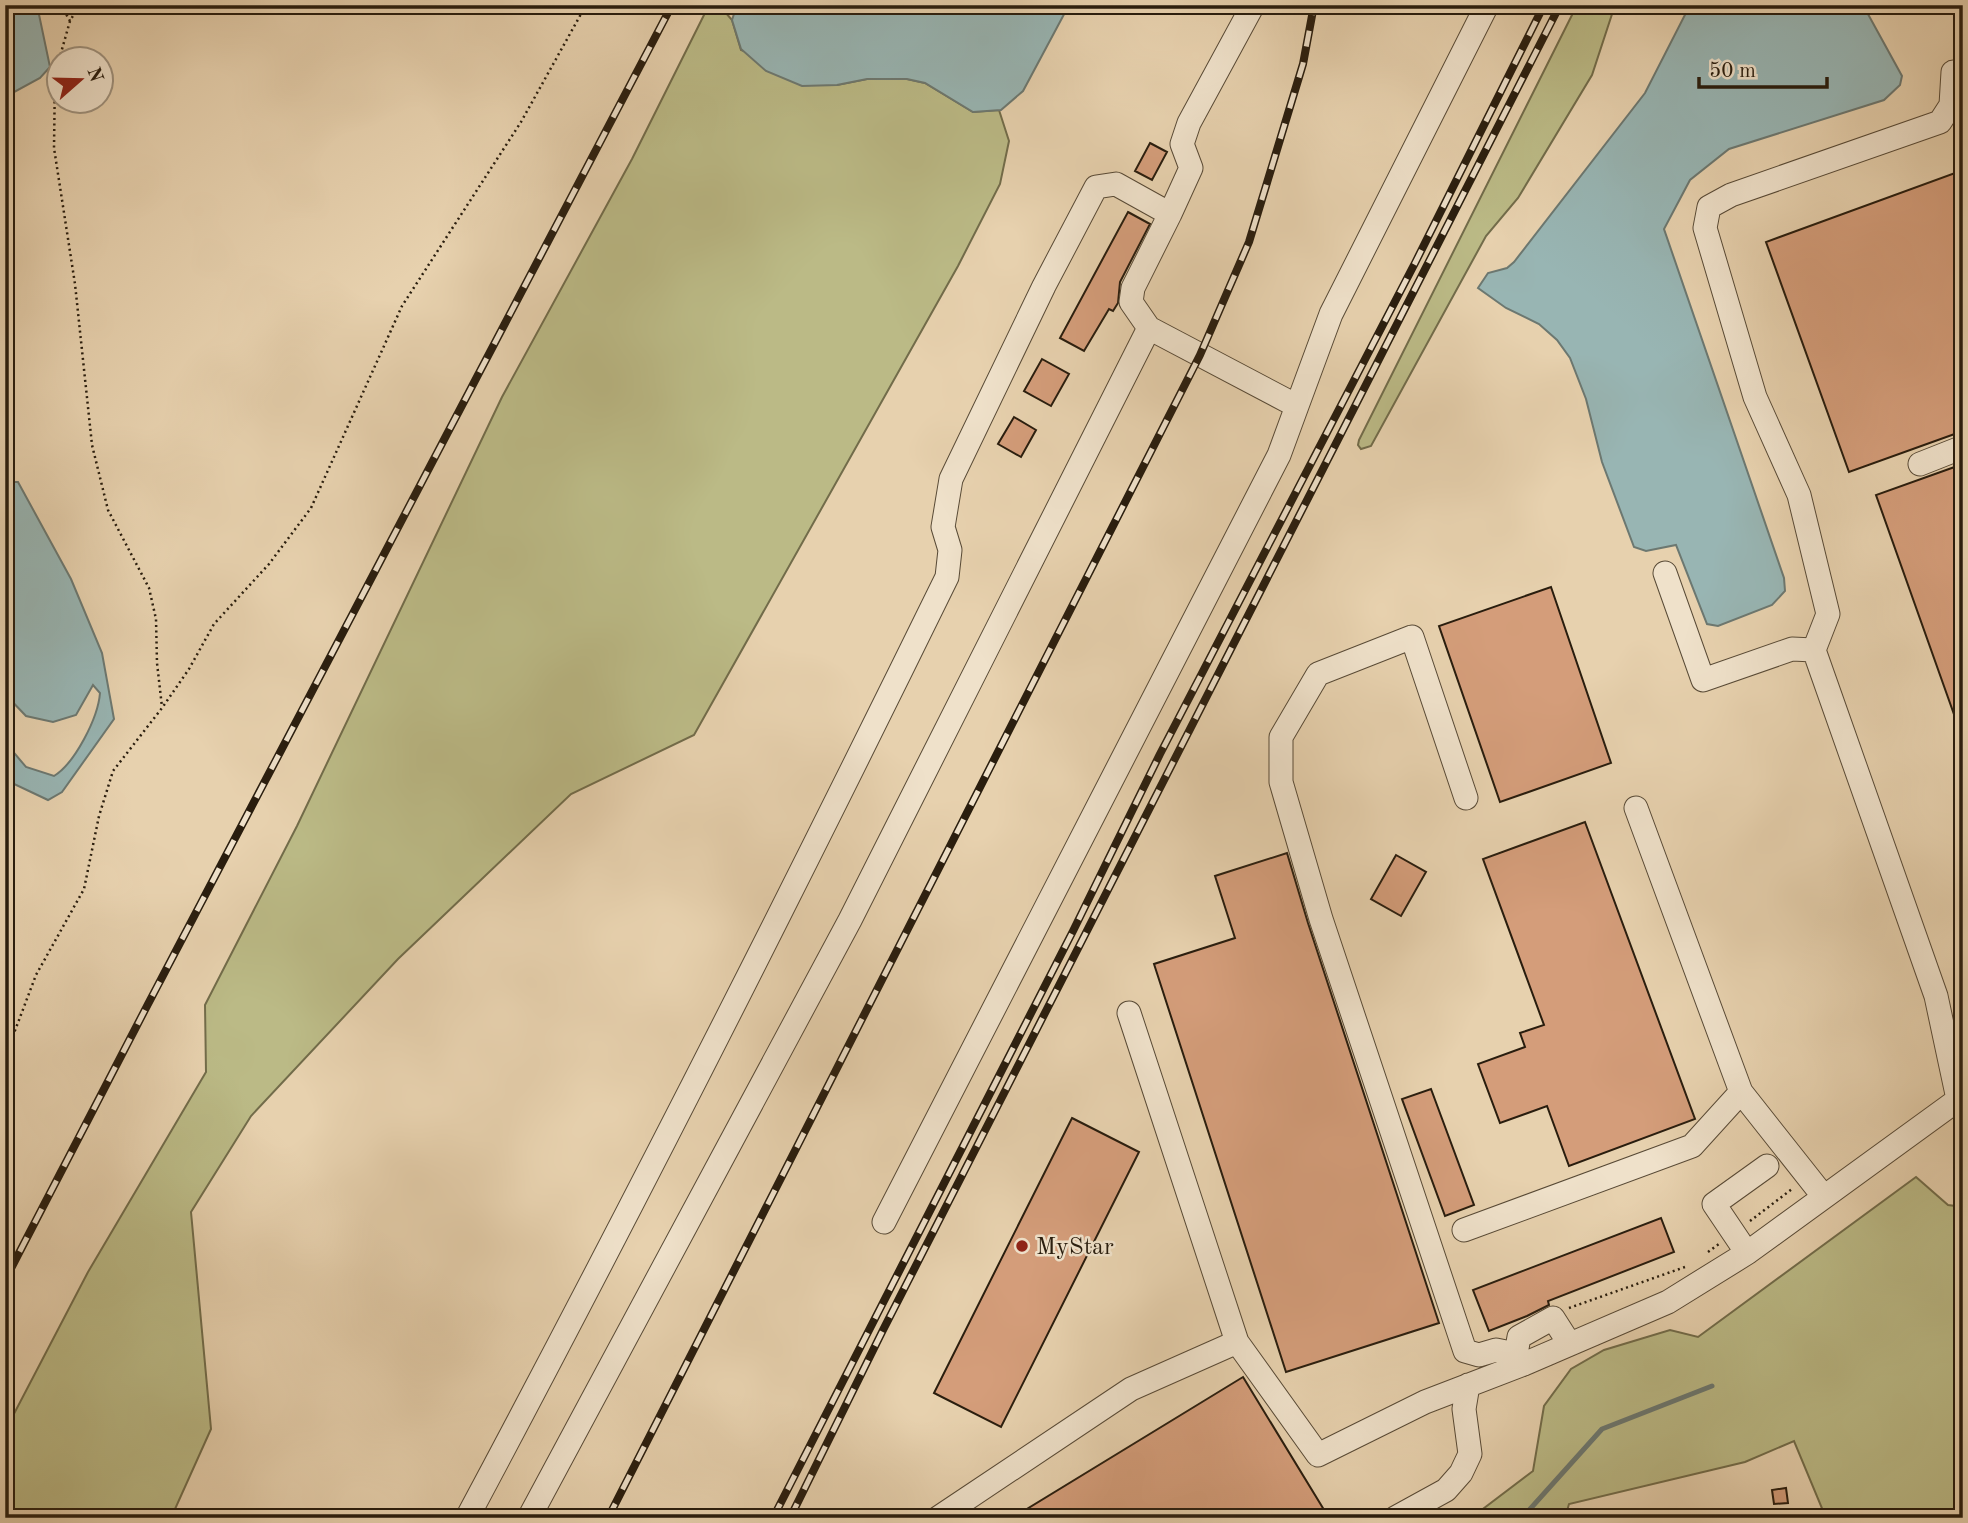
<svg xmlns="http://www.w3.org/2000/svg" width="1968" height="1523" font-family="'Old Standard TT',serif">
  <rect width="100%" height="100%" fill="#e7d1ae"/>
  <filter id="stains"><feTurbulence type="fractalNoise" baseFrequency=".00286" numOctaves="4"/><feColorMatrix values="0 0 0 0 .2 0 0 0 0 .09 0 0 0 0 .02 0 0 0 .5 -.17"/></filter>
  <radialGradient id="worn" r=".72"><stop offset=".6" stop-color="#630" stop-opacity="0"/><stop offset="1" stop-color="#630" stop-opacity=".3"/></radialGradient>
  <path fill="#bbba86" stroke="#726c4a" stroke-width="2" d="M719 5 732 20 741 50 837 85 867 79H907L925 83 973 112 999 110 1009 141 1000 184 958 266 694 735 571 794 398 959 251 1116 191 1212 211 1429 171 1518H5V1431L88 1272 206 1072 205 1005 297 826 502 397 632 159 705 13Z
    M1577 5H1615L1592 75 1518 198 1486 236 1371 446 1361 449 1358 445 1359 440Z
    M1916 1177 1948 1205 1963 1207V1518H1826L1794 1441 1745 1462 1569 1504 1565 1518H1471L1533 1471 1544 1406 1571 1369 1604 1350 1670 1330 1698 1337Z"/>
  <path fill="#98b5b3" stroke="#6c7871" stroke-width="2" d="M5 5H37L50 67 40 78 5 97Z
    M737 5H1069L1023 91 1001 110 973 112 925 83 907 79H867L837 85 802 86 766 71 741 49 732 20Z
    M1690 5H1863L1902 76 1900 85 1884 100 1729 149 1690 180 1664 229 1784 578 1785 591 1772 605 1718 626 1707 624 1676 545 1646 551 1634 547 1602 462 1586 399 1570 358 1557 340 1539 324 1506 308 1478 288 1488 273 1507 268 1514 262 1645 93Z
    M5 482H18L71 579 102 653 114 719 62 792 48 800 10 782H5V742L26 767 54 776C75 763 98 718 100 693L93 685 76 715 53 722 26 716 5 694Z"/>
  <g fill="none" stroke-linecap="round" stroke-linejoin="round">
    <path stroke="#6c7871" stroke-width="5" d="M1522 1518 1602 1429 1712 1386"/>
  </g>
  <path fill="#d49d7a" stroke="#291d0e" stroke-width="2" d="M1150 143 1167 152 1152 180 1135 171Z
    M1955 173 1963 195V431L1849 472 1766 242Z
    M1128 212 1150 224 1120 282 1118 303 1113 311 1109 309 1084 351 1060 338Z
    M1042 359 1069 374 1051 406 1024 391Z
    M1014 417 1036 430 1021 457 998 444Z
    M1963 464V734H1961L1876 495Z
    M1551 587 1611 763 1500 802 1439 626Z
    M1585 822 1695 1119 1569 1166 1547 1106 1500 1123 1478 1064 1525 1047 1520 1033 1544 1025 1483 859Z
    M1287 853 1308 923 1439 1323 1286 1372 1154 964 1235 938 1215 876Z
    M1396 855 1426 872 1401 916 1371 899Z
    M1431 1089 1474 1205 1445 1216 1402 1099Z
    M1072 1118 1139 1152 1001 1427 934 1393Z
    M1661 1218 1674 1252 1548 1301 1549 1305 1527 1316 1489 1331 1473 1290Z
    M1243 1377 1329 1518H1012Z
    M1786 1488 1788 1503 1774 1504 1772 1490Z"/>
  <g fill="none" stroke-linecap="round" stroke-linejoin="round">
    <defs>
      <path id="minor" d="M1297 406 1331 314 1487 5
        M1920 464 1963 447
        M1665 573 1703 680 1792 649 1814 650 1936 996 1958 1099
        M1814 650 1828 614 1799 495 1755 397 1705 228 1709 207 1731 195 1940 122 1951 105 1953 72
        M1466 798 1412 637 1318 674 1281 737V782L1321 919 1465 1351 1479 1355 1496 1350 1516 1354 1524 1364
        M1636 808 1741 1092
        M1129 1013 1237 1342 1318 1455 1425 1402 1524 1364 1668 1302 1747 1253 1963 1096
        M884 1222 1279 455 1297 406 1149 328
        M1464 1230 1692 1146 1741 1092 1824 1197
        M1747 1253 1714 1204 1767 1166
        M1516 1354 1519 1337 1553 1318 1569 1343
        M467 1518C633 1207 792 893 947 577L950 550 943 527 951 479 1044 286 1096 187 1116 184 1170 214
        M529 1518 850 920 1149 328 1131 302 1133 288 1170 214 1191 168 1182 144 1189 123 1253 5
        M938 1518 1131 1389 1237 1342
        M1395 1518 1446 1490 1461 1473 1470 1454 1464 1409 1468 1385"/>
    </defs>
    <use href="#minor" stroke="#584a36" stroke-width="25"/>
    <path stroke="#291d0e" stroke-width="2.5" stroke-dasharray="2 3.5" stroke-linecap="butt" d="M61 5 70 21 79 5
      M70 21 55 74 54 148 75 284 92 445 108 510 149 588 156 619 157 663 162 707
      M5 1057 36 975 84 889 99 816 113 771 162 708 189 669 214 624 269 564 311 508 402 306 521 122 586 5
      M1750 1221 1792 1189
      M1708 1252 1719 1244
      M1569 1308 1685 1267"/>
    <use href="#minor" stroke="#efe1ca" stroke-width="23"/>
    <defs>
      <path id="rail" d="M5 1280 147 1006 672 5
        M608 1518 1200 355 1249 242 1303 64 1314 5
        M773 1518 1073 931 1160 754 1415 263 1544 5
        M790 1518 883 1330 1560 5"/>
    </defs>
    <use href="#rail" stroke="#291d0e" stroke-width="8"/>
    <use href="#rail" stroke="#efe1ca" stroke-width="5" stroke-dasharray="16" stroke-linecap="butt"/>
  </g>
  <circle fill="#8f2418" stroke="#efe1ca" stroke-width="2.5" cx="1022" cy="1246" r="7"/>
  <g text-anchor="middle" stroke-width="5" stroke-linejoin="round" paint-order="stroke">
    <g font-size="24" fill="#291d0e" stroke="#efe1ca" text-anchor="start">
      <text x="1036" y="1254">MyStar</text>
    </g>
  </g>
  <rect width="1968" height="1523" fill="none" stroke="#e7d1ae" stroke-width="28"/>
  <rect x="7" y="7" width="1954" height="1509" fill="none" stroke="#291d0e" stroke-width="3.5"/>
  <rect x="14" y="14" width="1940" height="1495" fill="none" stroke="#291d0e" stroke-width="2"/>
  <g transform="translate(80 80) rotate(70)"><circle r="33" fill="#efe1ca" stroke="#a0937f" stroke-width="2"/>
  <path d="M0-5L12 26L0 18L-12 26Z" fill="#8f2418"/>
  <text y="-10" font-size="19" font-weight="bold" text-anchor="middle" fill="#291d0e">N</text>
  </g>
  <path d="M1699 77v10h128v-10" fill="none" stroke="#291d0e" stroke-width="3.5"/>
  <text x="1709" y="77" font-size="21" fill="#291d0e" stroke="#efe1ca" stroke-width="5" paint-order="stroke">50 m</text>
  <rect width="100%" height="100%" filter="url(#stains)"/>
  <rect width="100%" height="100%" fill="url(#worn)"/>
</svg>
